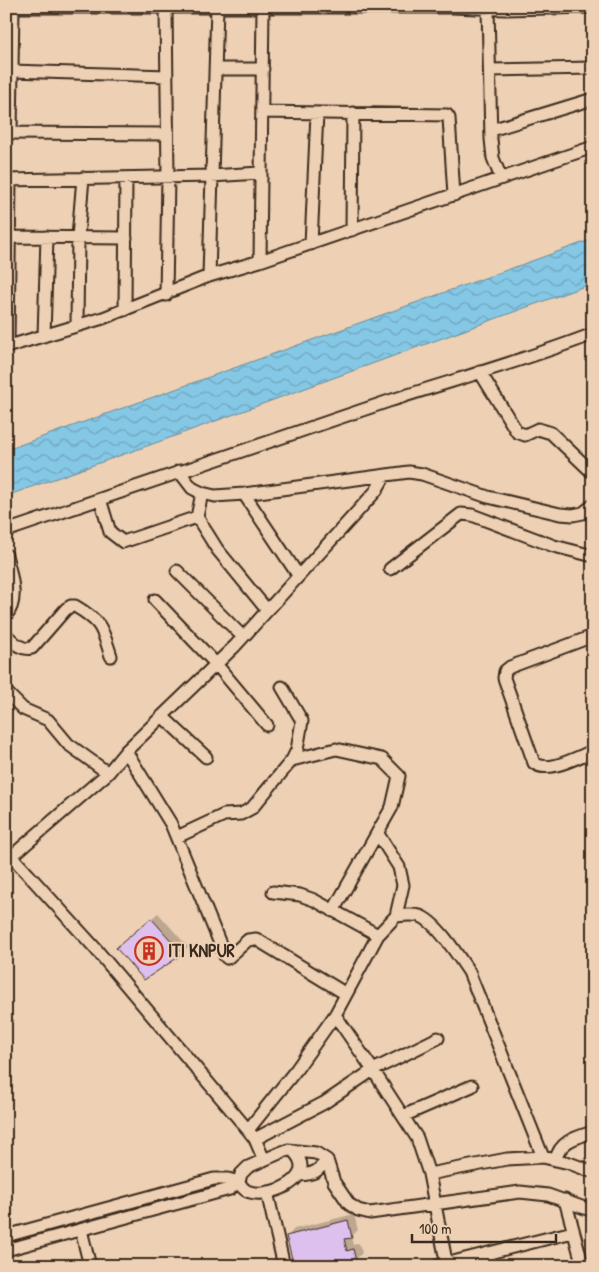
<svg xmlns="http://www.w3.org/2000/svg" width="599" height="1272" font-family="'Patrick Hand',sans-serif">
  <defs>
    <pattern id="water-waves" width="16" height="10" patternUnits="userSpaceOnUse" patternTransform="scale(1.25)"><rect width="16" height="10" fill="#85c8e6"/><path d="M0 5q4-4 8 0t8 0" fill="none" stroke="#6ea3ba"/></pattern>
  </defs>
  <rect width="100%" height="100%" fill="#eed1b4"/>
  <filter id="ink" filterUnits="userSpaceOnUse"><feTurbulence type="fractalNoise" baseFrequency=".02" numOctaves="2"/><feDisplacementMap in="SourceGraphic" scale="10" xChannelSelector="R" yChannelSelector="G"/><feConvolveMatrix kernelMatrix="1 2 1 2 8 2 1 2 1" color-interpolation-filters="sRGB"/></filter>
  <g filter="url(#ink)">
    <path fill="url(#water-waves)" stroke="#678996" d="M593 239V283L161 441 6 496V450Z"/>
    <path fill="#0003" d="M158 913 188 947 182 953 124 942Z
      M354 1214 358 1230 351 1236 353 1245 359 1243 362 1253 356 1259 358 1266H295L288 1236 294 1229Z"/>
    <path fill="#ddc0ee" stroke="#3b2a1e" d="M151 918 183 954 144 980 116 948Z
      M348 1220 352 1238 344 1239 347 1251 353 1249 356 1261 349 1263 350 1266H294L286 1236Z"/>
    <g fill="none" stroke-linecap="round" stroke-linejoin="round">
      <defs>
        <path id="minor" d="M6 7H451L505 9 593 7
          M488 8 491 139 493 158 501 178
          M215 69H263
          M490 70 593 68
          M12 71 167 76
          M262 112 447 115 449 118 454 195
          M491 130 593 99
          M6 133 167 134
          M11 133 13 7
          M6 180 211 176 260 173
          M352 230 353 113
          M9 237 126 238
          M311 244 317 113
          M260 261 263 6
          M209 276 217 7
          M166 295 168 177 166 8
          M125 310 126 178
          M77 326 78 237 83 178
          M44 336 47 237
          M8 346 10 180
          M6 347 103 318 209 276 260 261 593 147
          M480 372 517 432 525 435 538 429 551 433 593 473
          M179 471 192 488 202 493 215 496 244 494 409 472 422 474 488 497 560 514 573 515 583 513 593 505
          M202 493 197 517 217 549 267 610
          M244 494 298 575
          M100 499 110 532 123 542 197 517
          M6 531C133 487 261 444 389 401 457 379 526 360 593 334
          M6 555C10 572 20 601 6 615
          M390 569 461 514 472 515 554 546 593 556
          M177 571 243 637
          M155 600 216 664 267 725
          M6 635C14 642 21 651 32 648L66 609 71 606H75C102 622 102 628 111 656
          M593 636 510 667 505 671 504 678 534 763C548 774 577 757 593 751
          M6 692 23 709 48 720 68 744 108 773
          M162 716 206 757
          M126 751 171 824 225 956 227 958 229 957 248 940 256 939 346 994
          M292 760 336 749 382 759 399 776 392 807 333 911
          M177 837 224 815 241 814 252 808 292 760 297 750 302 721 282 687
          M6 850 95 948 248 1130 255 1139 264 1160
          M12 856 108 773 126 751 235 646 376 491 384 477
          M273 892 300 895 314 900 378 935
          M396 916C404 915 412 914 420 916 437 922 459 957 469 972L543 1157
          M335 1015 373 1070 417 1138 429 1174 447 1266
          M403 1116 472 1086
          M248 1130 296 1070 335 1015 378 935 396 916 403 885 399 867 378 834
          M255 1139 324 1103 373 1070 438 1038
          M556 1160C559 1141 577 1137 593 1132
          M429 1174 507 1159 543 1157 569 1163 593 1172
          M299 1175C315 1174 317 1172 327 1160
          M267 1192 284 1266
          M565 1200 583 1266
          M81 1230 90 1266
          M6 1236 214 1179H228L239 1182C241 1186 243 1189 247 1191 267 1200 320 1179 294 1152
          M6 1250 230 1189 239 1182 241 1174 248 1167 282 1152 288 1150 316 1153 327 1160 334 1182 349 1204 358 1210 370 1213 520 1192 548 1195 593 1211
          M488 1253 491 1266
          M437 1266 573 1232"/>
      </defs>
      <use href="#minor" stroke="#3b2a1e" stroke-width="15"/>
      <use href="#minor" stroke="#eed1b4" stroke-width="11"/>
    </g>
  </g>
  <defs>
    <symbol id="building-ring" viewBox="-11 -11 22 22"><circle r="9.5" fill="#eed1b4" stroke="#c8321e" stroke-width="1.5"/><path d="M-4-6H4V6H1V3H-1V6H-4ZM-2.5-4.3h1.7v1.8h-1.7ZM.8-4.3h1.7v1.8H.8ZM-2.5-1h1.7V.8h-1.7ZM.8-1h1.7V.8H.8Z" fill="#c8321e"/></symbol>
  </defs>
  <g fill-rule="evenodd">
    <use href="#building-ring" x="133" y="935" width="32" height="32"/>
  </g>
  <g text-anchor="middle" stroke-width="4" stroke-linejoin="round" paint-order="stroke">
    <g font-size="18" font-weight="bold" fill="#3b2a1e" stroke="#eed1b4" text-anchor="start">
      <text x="168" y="957">ITI KNPUR</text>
    </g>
  </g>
  <rect width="599" height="1272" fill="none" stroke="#eed1b4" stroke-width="25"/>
  <rect x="12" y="12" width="574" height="1247" fill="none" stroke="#3b2a1e" stroke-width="2" filter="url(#ink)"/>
  <path d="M412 1234v8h144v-8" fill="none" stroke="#3b2a1e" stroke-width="2.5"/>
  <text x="419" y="1234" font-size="15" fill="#3b2a1e" stroke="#eed1b4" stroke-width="4" paint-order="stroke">100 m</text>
</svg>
